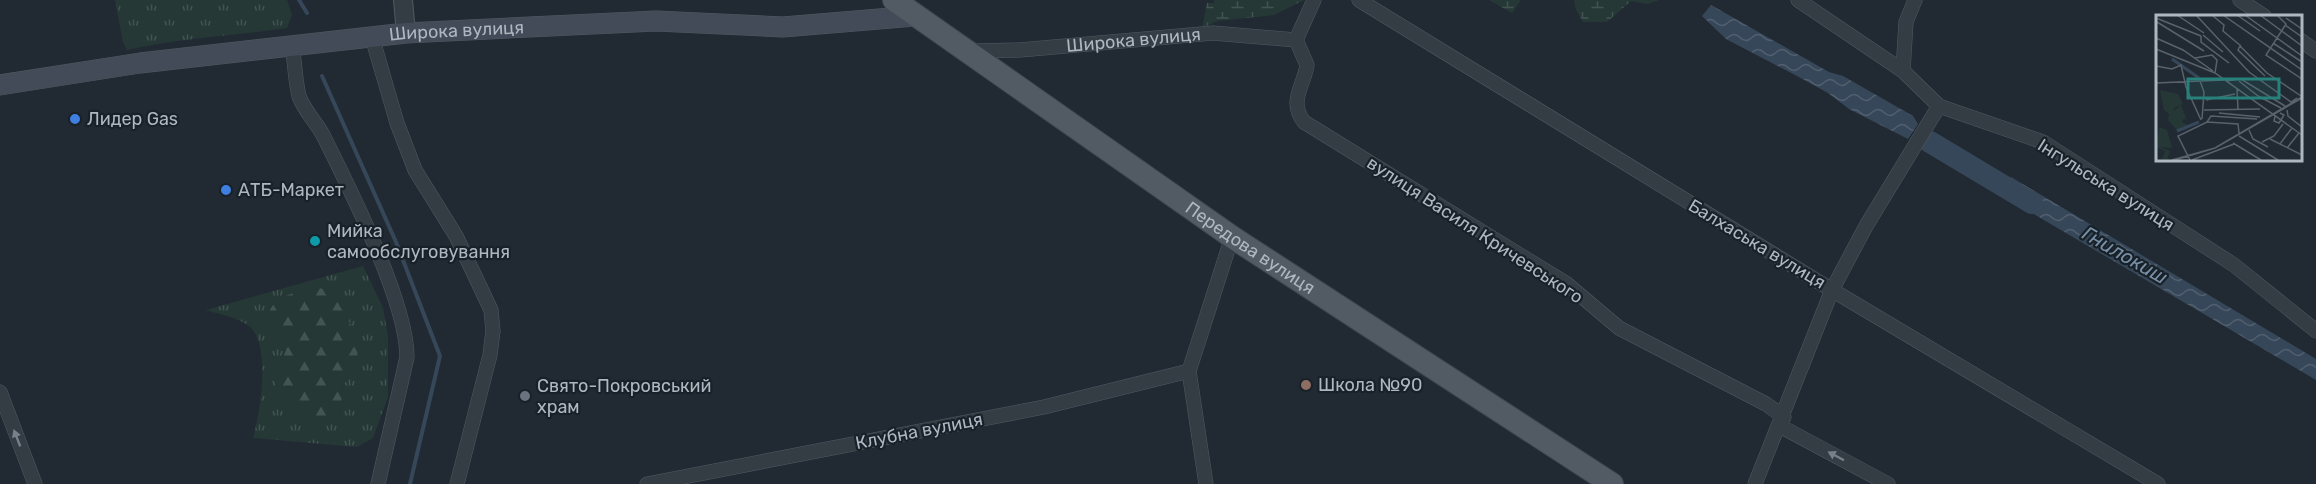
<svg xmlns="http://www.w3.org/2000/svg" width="2316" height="484" font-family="Rubik,sans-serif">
  <defs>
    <pattern id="grass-tufts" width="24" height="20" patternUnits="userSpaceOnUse" patternTransform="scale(1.5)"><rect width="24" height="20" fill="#253836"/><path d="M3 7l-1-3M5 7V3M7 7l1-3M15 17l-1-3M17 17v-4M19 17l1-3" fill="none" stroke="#425351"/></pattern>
    <pattern id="forest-firs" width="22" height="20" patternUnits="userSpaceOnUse" patternTransform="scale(1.5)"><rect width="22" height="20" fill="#253836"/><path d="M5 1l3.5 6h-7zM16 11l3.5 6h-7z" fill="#425351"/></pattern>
    <pattern id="wetland-marsh" width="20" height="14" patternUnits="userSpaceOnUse" patternTransform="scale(1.5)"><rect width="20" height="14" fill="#253836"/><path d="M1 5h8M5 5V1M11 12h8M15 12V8" fill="none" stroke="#425351"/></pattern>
    <pattern id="water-waves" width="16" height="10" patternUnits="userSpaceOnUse" patternTransform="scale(1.5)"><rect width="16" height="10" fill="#364759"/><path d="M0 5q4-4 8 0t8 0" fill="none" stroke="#515f6f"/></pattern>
  </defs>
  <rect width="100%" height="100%" fill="#212a33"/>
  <path fill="url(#grass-tufts)" fill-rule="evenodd" d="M115 0H287L292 15 287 28C234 36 180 38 127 50L123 42Z
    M363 266 383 308 388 336V397L373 438 357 447 253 438C260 413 272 345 249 326 237 317 219 314 206 310ZM274 303 357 371 343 384 340 418 276 375 286 350V340C270 327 268 322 274 303Z"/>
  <path fill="url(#forest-firs)" d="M315 287 331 291 358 337 357 371 343 384 340 418C317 432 291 410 276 393V375L286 350 285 340C248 308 283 294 315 287Z"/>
  <path fill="url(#wetland-marsh)" d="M1214 0H1304L1274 15 1217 21 1202 28 1207 3H1214Z
    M1489 0H1521L1512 13Z
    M1574 0H1659L1648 4 1631 1 1607 22H1583L1576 10Z"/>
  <path fill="url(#water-waves)" d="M1711 5 1829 72 1843 76 1913 116 1918 124 1908 139 1849 109 1828 93 1797 76 1726 39 1702 16Z
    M2011 177 2316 359V380L2003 196Z"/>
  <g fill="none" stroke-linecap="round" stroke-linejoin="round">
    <path stroke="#364759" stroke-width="4" d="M299 0 307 13
      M322 76 396 242 440 356 410 484"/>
    <path stroke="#364759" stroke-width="22" d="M1930 142 2032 203"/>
    <defs>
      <g id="minor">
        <path d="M1359 0 1832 290 2158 484"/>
        <path d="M1798 0 1903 71 1939 106 2043 142 2234 265 2316 331"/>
        <path d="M2240 0 2264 16"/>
        <path d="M372 37 397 123 415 170 456 236 491 310 493 331 490 355 457 484"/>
        <path d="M1296 40 1307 65C1304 86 1288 101 1304 122L1567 284 1619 328 1766 404 1784 417"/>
        <path d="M1296 40 1314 0"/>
        <path d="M2300 40 2316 51"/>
        <path d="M292 46C295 62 295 80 299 96 303 109 316 122 323 135 349 187 407 302 407 357L378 484"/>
        <path id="s1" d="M970 51 1020 50 1213 33 1296 40"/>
        <path d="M1903 71 1906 22 1915 0"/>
        <path d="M0 392 35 484"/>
        <path d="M1780 426 1888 484"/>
        <path d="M647 484 1044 407 1189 371"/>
        <path d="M1206 484 1189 371 1232 237"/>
        <path d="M1755 484 1832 290 1866 226 1939 106"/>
      </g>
      <path id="tertiary" d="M403 0 406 33"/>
      <g id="secondary">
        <path id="s2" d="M0 85 140 63 406 33 656 21 783 27 915 16"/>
      </g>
      <g id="primary">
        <path id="s3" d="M894 0 1232 237 1612 484"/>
      </g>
    </defs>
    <use href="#minor" stroke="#515a62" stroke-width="15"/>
    <use href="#tertiary" stroke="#515a62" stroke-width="20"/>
    <use href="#secondary" stroke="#515a62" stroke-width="21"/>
    <use href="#primary" stroke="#3d454e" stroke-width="24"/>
    <use href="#minor" stroke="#343c44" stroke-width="14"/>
    <use href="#tertiary" stroke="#343c44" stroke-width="18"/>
    <use href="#secondary" stroke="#424b57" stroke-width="20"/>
    <use href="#primary" stroke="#525b64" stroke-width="22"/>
  </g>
  <defs><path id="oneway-solid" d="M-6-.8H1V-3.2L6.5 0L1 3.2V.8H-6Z" transform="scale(1.5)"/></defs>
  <g fill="#778089">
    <use href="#oneway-solid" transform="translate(17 438) rotate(-111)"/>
    <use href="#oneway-solid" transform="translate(1836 456) rotate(-152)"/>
  </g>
  <g fill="#3f7fe0" stroke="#192128" stroke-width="2">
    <circle cx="75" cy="119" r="6"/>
    <circle cx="226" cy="190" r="6"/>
  </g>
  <circle fill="#0f9aa8" stroke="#192128" stroke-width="2" cx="315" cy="241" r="6"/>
  <circle fill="#8d6e63" stroke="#192128" stroke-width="2" cx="1306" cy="385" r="6"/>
  <circle fill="#6b7280" stroke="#192128" stroke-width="2" cx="525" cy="396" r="6"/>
  <g text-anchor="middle" stroke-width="4.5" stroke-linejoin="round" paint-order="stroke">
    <g font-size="18" fill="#aeb7c1" stroke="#192128">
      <text dy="6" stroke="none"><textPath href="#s2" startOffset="460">Широка вулиця</textPath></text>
      <text dy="6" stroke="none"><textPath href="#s1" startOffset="164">Широка вулиця</textPath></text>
      <text transform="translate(2106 185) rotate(32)" y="6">Інгульська вулиця</text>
      <text transform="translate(1475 230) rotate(33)" y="6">вулиця Василя Кричевського</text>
      <text transform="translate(1757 244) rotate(31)" y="6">Балхаська вулиця</text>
      <text dy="6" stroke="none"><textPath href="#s3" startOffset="434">Передова вулиця</textPath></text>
      <text transform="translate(919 431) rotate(-11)" y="6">Клубна вулиця</text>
    </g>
    <g font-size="18" fill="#aeb7c1" stroke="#192128" text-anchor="start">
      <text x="87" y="125">Лидер Gas</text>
      <text x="238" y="196">АТБ-Маркет</text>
      <text x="327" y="237">Мийка<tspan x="327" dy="21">самообслуговування</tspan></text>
      <text x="1318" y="391">Школа №90</text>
      <text x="537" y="392">Свято-Покровський<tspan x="537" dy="21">храм</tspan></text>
    </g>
    <g font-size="20" font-style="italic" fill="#788fa7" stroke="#192128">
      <text transform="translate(2125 255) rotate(30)" y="7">Гнилокиш</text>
    </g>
  </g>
  <g transform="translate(2156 15)">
    <rect width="146" height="146" fill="#212a33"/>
    <path d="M25 90 31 106 28 103 26 107 31 110 21 115 12 105 13 100ZM3 112 11 115 16 133 4 132 14 136 11 145 6 144 9 136 0 132Z" fill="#253836"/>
    <path d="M4 75 22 79 27 89 18 93 16 101 8 95Z" fill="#253836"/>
    <path fill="none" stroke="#364759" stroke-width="3" d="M16 44 43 63M21 116 43 107"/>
    <path fill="none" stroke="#59626c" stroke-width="1.5" d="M21 0 48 18M40 0 93 57 135 87 141 83M67 0 146 55M81 0 104 16M89 0 146 41M104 0 146 31M121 0 130 9 110 40 146 64M57 1 68 10 67 16 85 31M0 3 45 21M130 3 146 14M1 7 48 36M129 10 146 22M47 20 67 37M45 21V27L73 48M0 23 27 35 57 56M117 28 146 47M84 31 111 58 145 81M84 31 82 35 109 61M0 34 59 58 146 120M39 43 56 40 61 45 59 58M0 51 16 54 25 50 30 72 45 105M44 66 48 77 46 104M70 66 85 64 129 91M83 66 102 81M0 68 68 65M81 74 82 94M102 81 125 93M50 85 79 79M48 95 104 94M131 95 132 101 146 112M63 98 104 102M119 101 118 106 123 108 128 100 124 98M51 107 55 101 101 104M93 115 97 124 112 132M83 121 122 145M114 124 146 140M106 127 118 121 127 109M77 128 105 145M124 129 136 113M131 133 143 118M16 145 59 133 146 82M19 145 59 133 146 83M34 145 22 121 51 107 82 109 83 118M36 145 78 129"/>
    <path fill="#27807a" fill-opacity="0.15" stroke="#27807a" stroke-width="3" d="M32 64H123V83H32Z"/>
    <rect width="146" height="146" fill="none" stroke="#aeb7c1" stroke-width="3"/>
  </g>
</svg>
